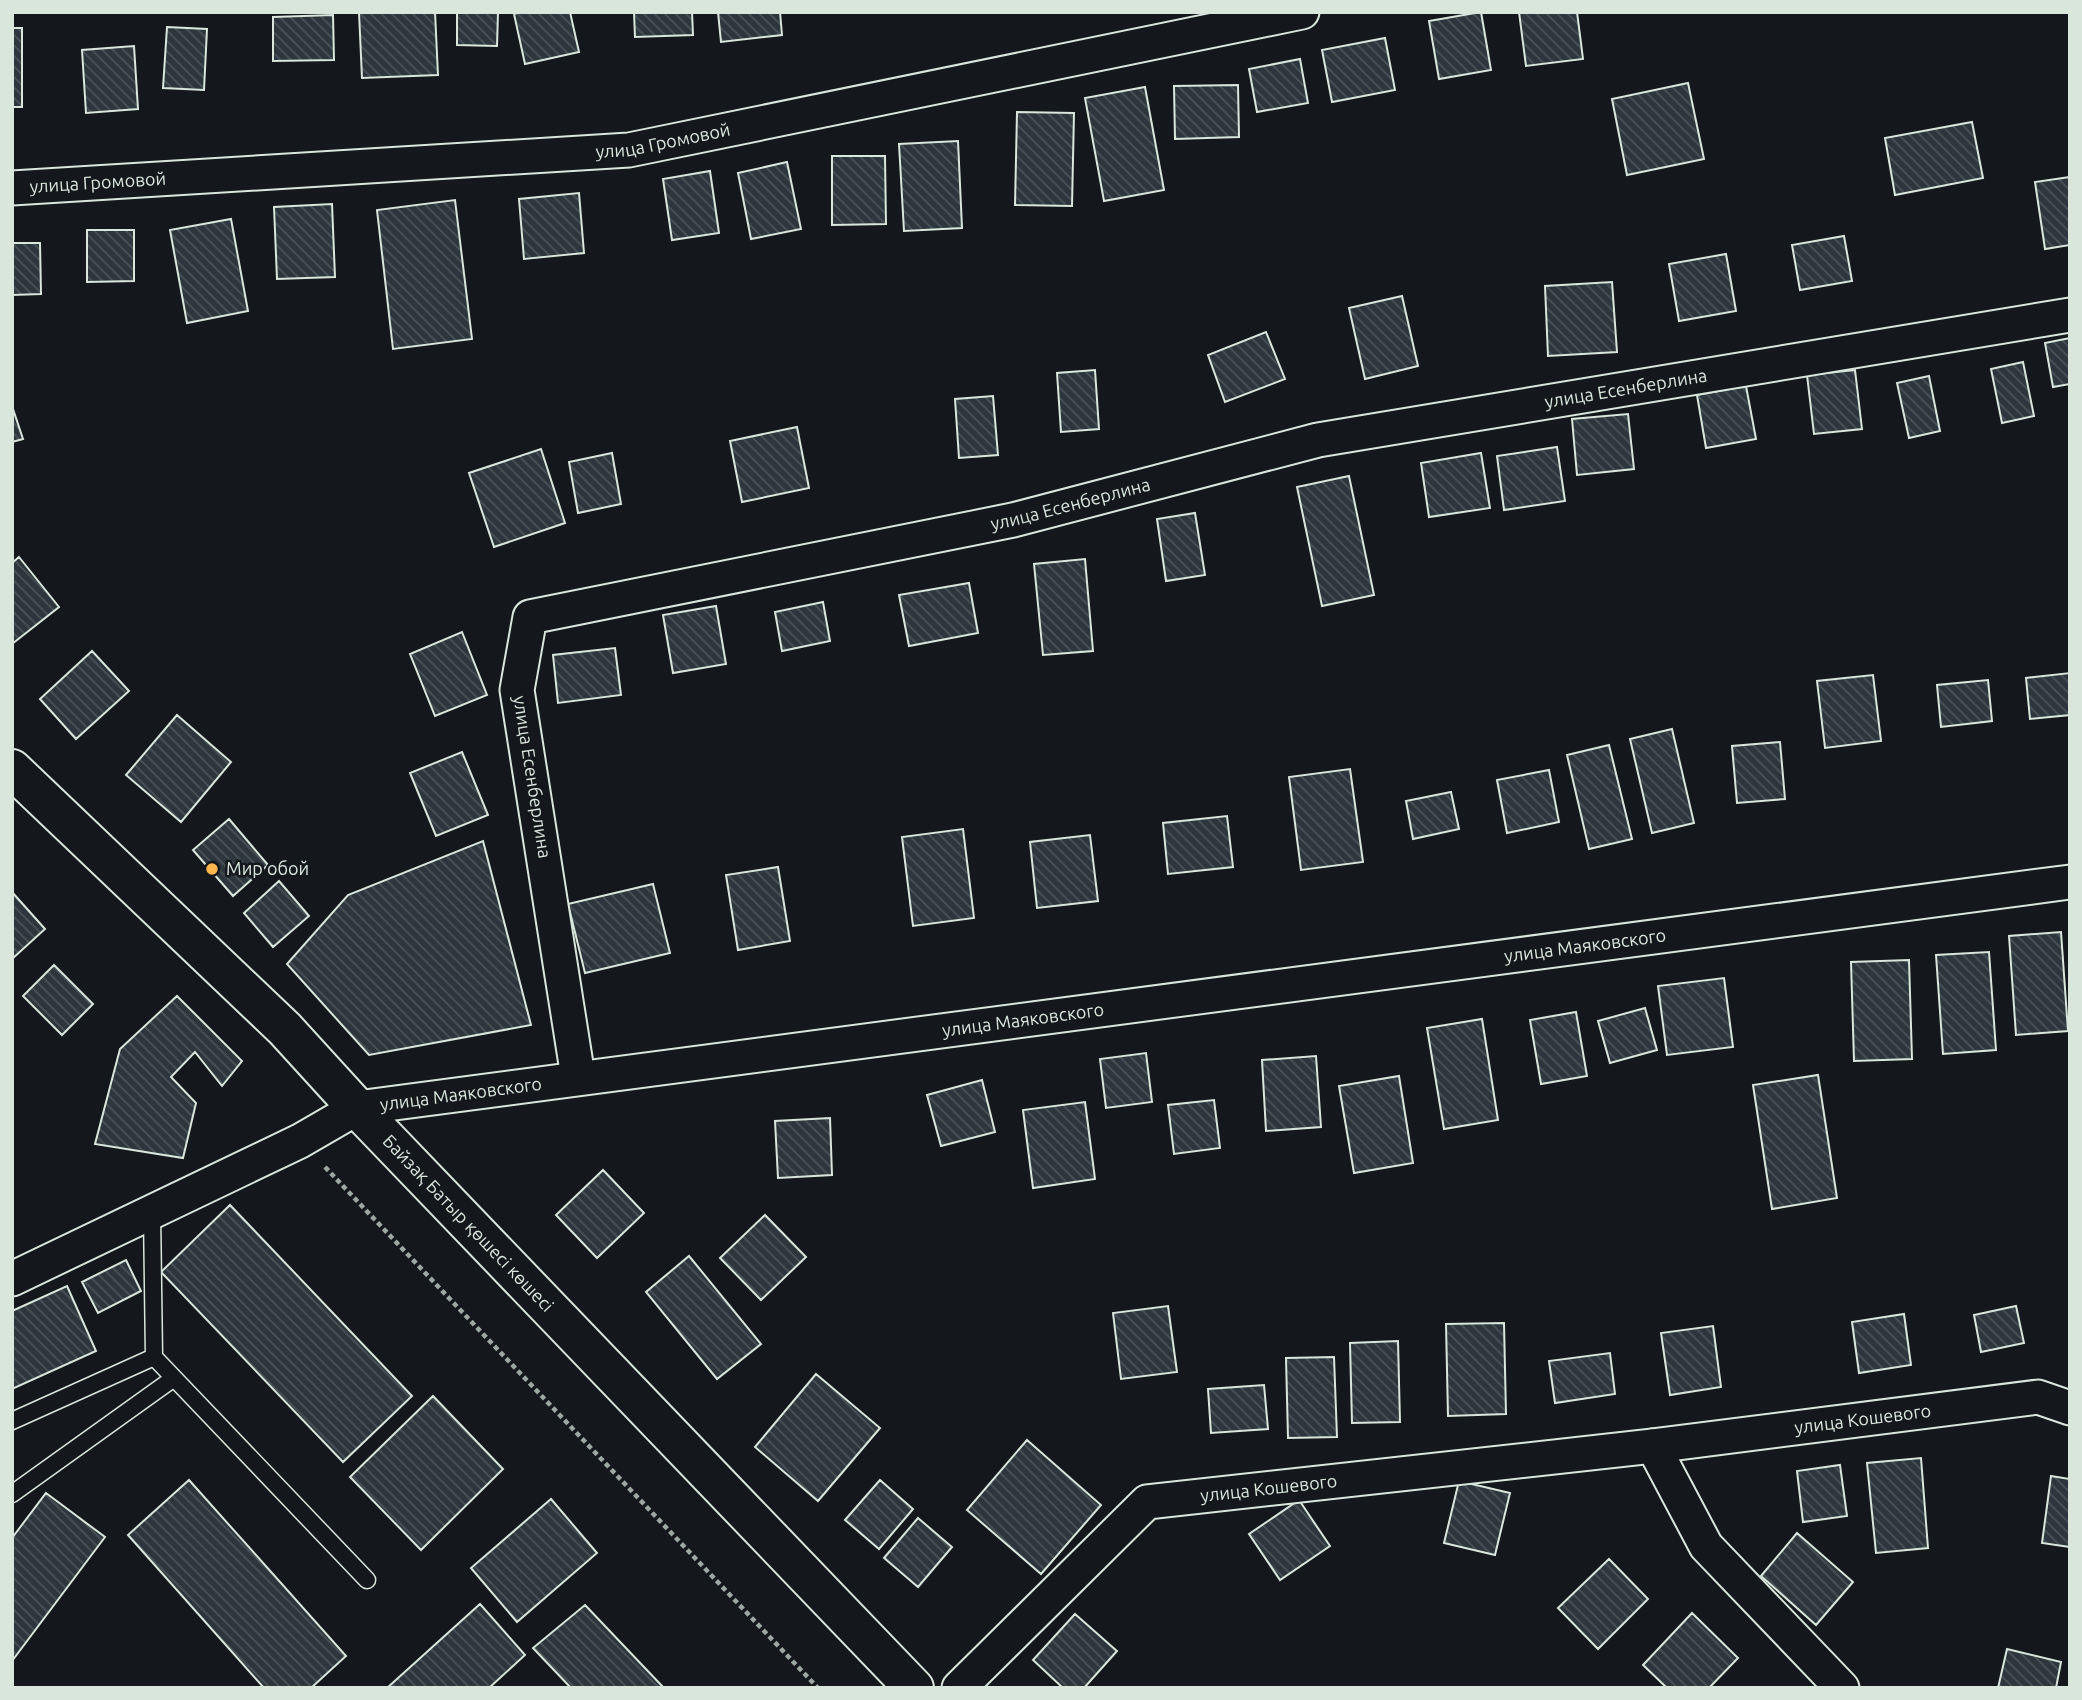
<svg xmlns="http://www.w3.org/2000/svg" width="2082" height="1700" font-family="Ubuntu,sans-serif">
  <defs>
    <pattern id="building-back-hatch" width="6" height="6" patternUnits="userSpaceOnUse" patternTransform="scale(1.75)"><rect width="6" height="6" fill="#2c363c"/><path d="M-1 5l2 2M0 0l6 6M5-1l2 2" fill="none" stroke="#4a5358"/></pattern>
  </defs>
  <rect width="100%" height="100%" fill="#14181c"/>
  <path fill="url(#building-back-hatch)" stroke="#d8e6dc" stroke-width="2" d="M359 12H435L438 75 362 78Z
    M457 12H498L497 46 457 45Z
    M520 12H570L579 52 525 64 514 14Z
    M634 12H692L693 35 635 37Z
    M718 12H780L782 35 721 42Z
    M1481 12 1491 70 1439 79 1429 21Z
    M1519 12H1577L1583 59 1526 66Z
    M333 15 334 60 273 61V17Z
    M167 27 207 29 204 90 163 88Z
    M12 28H22V107H12Z
    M1385 38 1395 90 1332 102 1322 50Z
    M134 46 138 109 86 113 82 50Z
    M1300 59 1308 103 1257 112 1249 69Z
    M1688 83 1704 159 1627 175 1612 99Z
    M1238 85 1239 137 1175 139 1174 86Z
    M1145 87 1164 190 1104 201 1085 98Z
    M1017 112 1074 113 1072 206 1015 205Z
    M1972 122 1983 178 1895 195 1885 138Z
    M958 141 962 228 904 231 899 144Z
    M832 156H885L886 224 832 225Z
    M787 162 801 229 751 239 738 173Z
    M710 171 719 233 672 240 663 179Z
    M2070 177V245L2045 249 2035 182Z
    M579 193 584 253 524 259 519 199Z
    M455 200 472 339 393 349 377 210Z
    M332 204 335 277 277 279 274 207Z
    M231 219 248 311 187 323 170 230Z
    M87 230H134V281L87 282Z
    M1844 236 1852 281 1800 290 1792 245Z
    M12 243H40L41 294 12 295Z
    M1726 254 1736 311 1679 321 1669 264Z
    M1612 282 1617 352 1548 356 1545 286Z
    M1402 296 1418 366 1365 379 1349 308Z
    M1266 332 1285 379 1225 402 1208 355Z
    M2070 338V384L2053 387 2045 343Z
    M2023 362 2034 416 2002 423 1991 369Z
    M1095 370 1099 429 1061 432 1057 373Z
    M1855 370 1862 429 1814 434 1807 375Z
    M1929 376 1940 431 1909 438 1897 383Z
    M1746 386 1756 439 1706 448 1697 395Z
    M993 396 998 455 959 458 955 399Z
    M12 406 23 439 12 442Z
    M1628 414 1634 469 1577 475 1572 419Z
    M797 427 809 488 742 502 730 441Z
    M1557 447 1565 501 1504 510 1497 456Z
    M541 449 565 523 494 547 469 473Z
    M612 453 621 504 578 513 569 462Z
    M1481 453 1490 508 1429 517 1421 463Z
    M1349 476 1374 595 1322 606 1297 487Z
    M1195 513 1205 575 1166 581 1157 519Z
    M19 557 59 607 12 644V563Z
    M1085 559 1093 651 1043 655 1034 564Z
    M969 583 978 633 909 646 899 595Z
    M823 602 830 641 782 651 775 612Z
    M716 606 726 664 673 673 663 615Z
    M462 632 487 695 435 716 410 654Z
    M615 648 621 695 558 703 553 655Z
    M92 651 129 691 76 739 40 699Z
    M2070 673V715L2030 719 2026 678Z
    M1873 675 1881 741 1825 748 1817 681Z
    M1988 680 1992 721 1941 727 1937 685Z
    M177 715 231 762 181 822 126 775Z
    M1672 729 1694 823 1652 833 1630 739Z
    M1780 742 1785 799 1737 803 1732 746Z
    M1609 745 1632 839 1589 849 1567 755Z
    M462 752 488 815 436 836 410 773Z
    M1350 769 1363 862 1301 870 1289 777Z
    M1549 770 1559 822 1507 833 1497 780Z
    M1451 792 1459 829 1413 839 1406 801Z
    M1227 816 1233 867 1168 874 1163 823Z
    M229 819 268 865 233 896 193 850Z
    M963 829 974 918 913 926 902 837Z
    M1090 835 1098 901 1037 908 1030 842Z
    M483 841 531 1025 369 1055 287 964 348 895Z
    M778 867 790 941 738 950 726 875Z
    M279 881 309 916 273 947 244 913Z
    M653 884 670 953 585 973 568 904Z
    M12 892 45 929 12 959Z
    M2061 932 2068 1031 2016 1035 2009 936Z
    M1989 952 1996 1050 1943 1054 1936 955Z
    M1909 960 1912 1059 1854 1061 1851 962Z
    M54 965 93 1004 62 1035 23 996Z
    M1724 978 1733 1047 1667 1055 1658 986Z
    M177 996 242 1061 222 1086 195 1052 171 1077 196 1103 183 1158 95 1144 120 1049Z
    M1645 1008 1657 1050 1610 1063 1598 1021Z
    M1576 1012 1587 1076 1541 1084 1530 1020Z
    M1482 1019 1498 1120 1444 1129 1427 1028Z
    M1146 1053 1152 1102 1106 1108 1100 1059Z
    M1316 1056 1321 1127 1266 1131 1262 1060Z
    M1818 1075 1837 1198 1772 1209 1753 1085Z
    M1399 1076 1413 1163 1354 1173 1339 1086Z
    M982 1080 995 1132 941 1146 927 1095Z
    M1214 1100 1220 1148 1174 1154 1168 1105Z
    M1085 1102 1095 1179 1033 1188 1023 1110Z
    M830 1118 832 1175 778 1178 775 1121Z
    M603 1170 644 1213 597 1258 556 1215Z
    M230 1205 412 1396 343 1462 161 1272Z
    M765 1215 806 1257 761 1300 720 1258Z
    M689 1256 761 1344 717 1379 646 1292Z
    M126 1260 141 1291 98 1313 82 1282Z
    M67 1286 96 1351 12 1389V1311Z
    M1168 1306 1177 1372 1121 1379 1113 1313Z
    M2016 1306 2024 1343 1981 1352 1974 1315Z
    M1904 1314 1911 1365 1859 1373 1852 1322Z
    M1504 1323 1506 1414 1448 1416 1446 1324Z
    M1713 1326 1721 1387 1670 1395 1661 1333Z
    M1398 1341 1400 1422 1352 1423 1350 1343Z
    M1610 1353 1615 1394 1555 1403 1549 1361Z
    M1334 1357 1337 1437 1288 1438 1286 1358Z
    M816 1374 880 1428 818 1501 755 1447Z
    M1264 1385 1268 1429 1211 1433 1208 1389Z
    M433 1396 503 1469 421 1550 350 1477Z
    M1027 1440 1101 1505 1041 1574 967 1510Z
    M1921 1458 1928 1548 1876 1553 1867 1463Z
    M1840 1465 1847 1516 1803 1522 1797 1471Z
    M2051 1476 2070 1479V1547L2042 1543Z
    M189 1480 346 1656 311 1688H264L128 1535Z
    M880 1480 913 1509 879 1549 845 1520Z
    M1459 1481 1510 1493 1495 1555 1444 1543Z
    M46 1493 105 1537 12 1661V1538Z
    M551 1499 597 1553 517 1622 471 1568Z
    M1299 1500 1330 1546 1280 1580 1249 1534Z
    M918 1518 952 1547 918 1587 884 1558Z
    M1797 1533 1853 1582 1816 1625 1761 1576Z
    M1609 1559 1648 1599 1598 1649 1558 1608Z
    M480 1604 525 1655 489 1688H387Z
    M585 1605 664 1688H571L533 1648Z
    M1692 1613 1738 1658 1709 1688H1667L1643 1665Z
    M1075 1614 1117 1651 1084 1688H1063L1033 1660Z
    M2007 1649 2061 1662 2056 1688H1998Z"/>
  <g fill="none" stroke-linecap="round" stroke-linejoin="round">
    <defs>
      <path id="service" d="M152 1212 154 1357 367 1580
        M12 1421 154 1357
        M12 1494 174 1378"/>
      <g id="minor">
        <path id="s1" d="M12 188 629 150 1302 12"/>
        <path id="s2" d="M578 1077 517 690 530 617 1013 520 1318 440 2070 315"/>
        <path id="s3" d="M12 1279 300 1141 357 1108 2070 882"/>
        <path d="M1653 1446 1706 1546 1842 1688"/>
        <path id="s4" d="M959 1688 1147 1502 1653 1446 2038 1397 2070 1408"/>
      </g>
      <g id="secondary">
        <path id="s5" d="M12 769 285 1029 357 1108 914 1688"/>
      </g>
    </defs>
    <use href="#service" stroke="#d8e6dc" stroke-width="19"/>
    <use href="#minor" stroke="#d8e6dc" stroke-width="37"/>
    <use href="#secondary" stroke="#d8e6dc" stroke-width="42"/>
    <path stroke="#9da8a2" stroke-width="4.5" stroke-dasharray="5 3.5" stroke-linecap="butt" d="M325 1167 818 1688"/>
    <use href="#service" stroke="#14181c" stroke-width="16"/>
    <use href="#minor" stroke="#14181c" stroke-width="33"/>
    <use href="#secondary" stroke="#14181c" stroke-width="38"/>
  </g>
  <circle fill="#ffb74d" stroke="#14181c" stroke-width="2.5" cx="212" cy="869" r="7"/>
  <g text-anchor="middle" stroke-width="5" stroke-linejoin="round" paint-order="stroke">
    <g font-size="18" fill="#d8e6dc" stroke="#14181c">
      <text dy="6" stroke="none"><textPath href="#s1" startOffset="653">улица Громовой</textPath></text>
      <text dy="6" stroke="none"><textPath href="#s1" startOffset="86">улица Громовой</textPath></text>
      <text dy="6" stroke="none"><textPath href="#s2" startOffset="1586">улица Есенберлина</textPath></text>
      <text dy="6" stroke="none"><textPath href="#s2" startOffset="1018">улица Есенберлина</textPath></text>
      <text transform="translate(532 777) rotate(81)" y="6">улица Есенберлина</text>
      <text dy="6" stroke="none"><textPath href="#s3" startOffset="1624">улица Маяковского</textPath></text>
      <text dy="6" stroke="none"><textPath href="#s3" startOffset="1057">улица Маяковского</textPath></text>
      <text dy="6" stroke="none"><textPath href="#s3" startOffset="490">улица Маяковского</textPath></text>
      <text dy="6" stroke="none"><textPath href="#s5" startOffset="644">Байзақ Батыр қөшесі көшесі</textPath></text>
      <text dy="6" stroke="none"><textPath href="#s4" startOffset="985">улица Кошевого</textPath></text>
      <text dy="6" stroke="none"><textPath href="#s4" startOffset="387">улица Кошевого</textPath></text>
    </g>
    <g font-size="18" fill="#d8e6dc" stroke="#14181c" text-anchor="start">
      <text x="226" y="875">Мир обой</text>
    </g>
  </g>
  <rect width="2082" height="1700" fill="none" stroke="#d8e6dc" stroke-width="28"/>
</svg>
